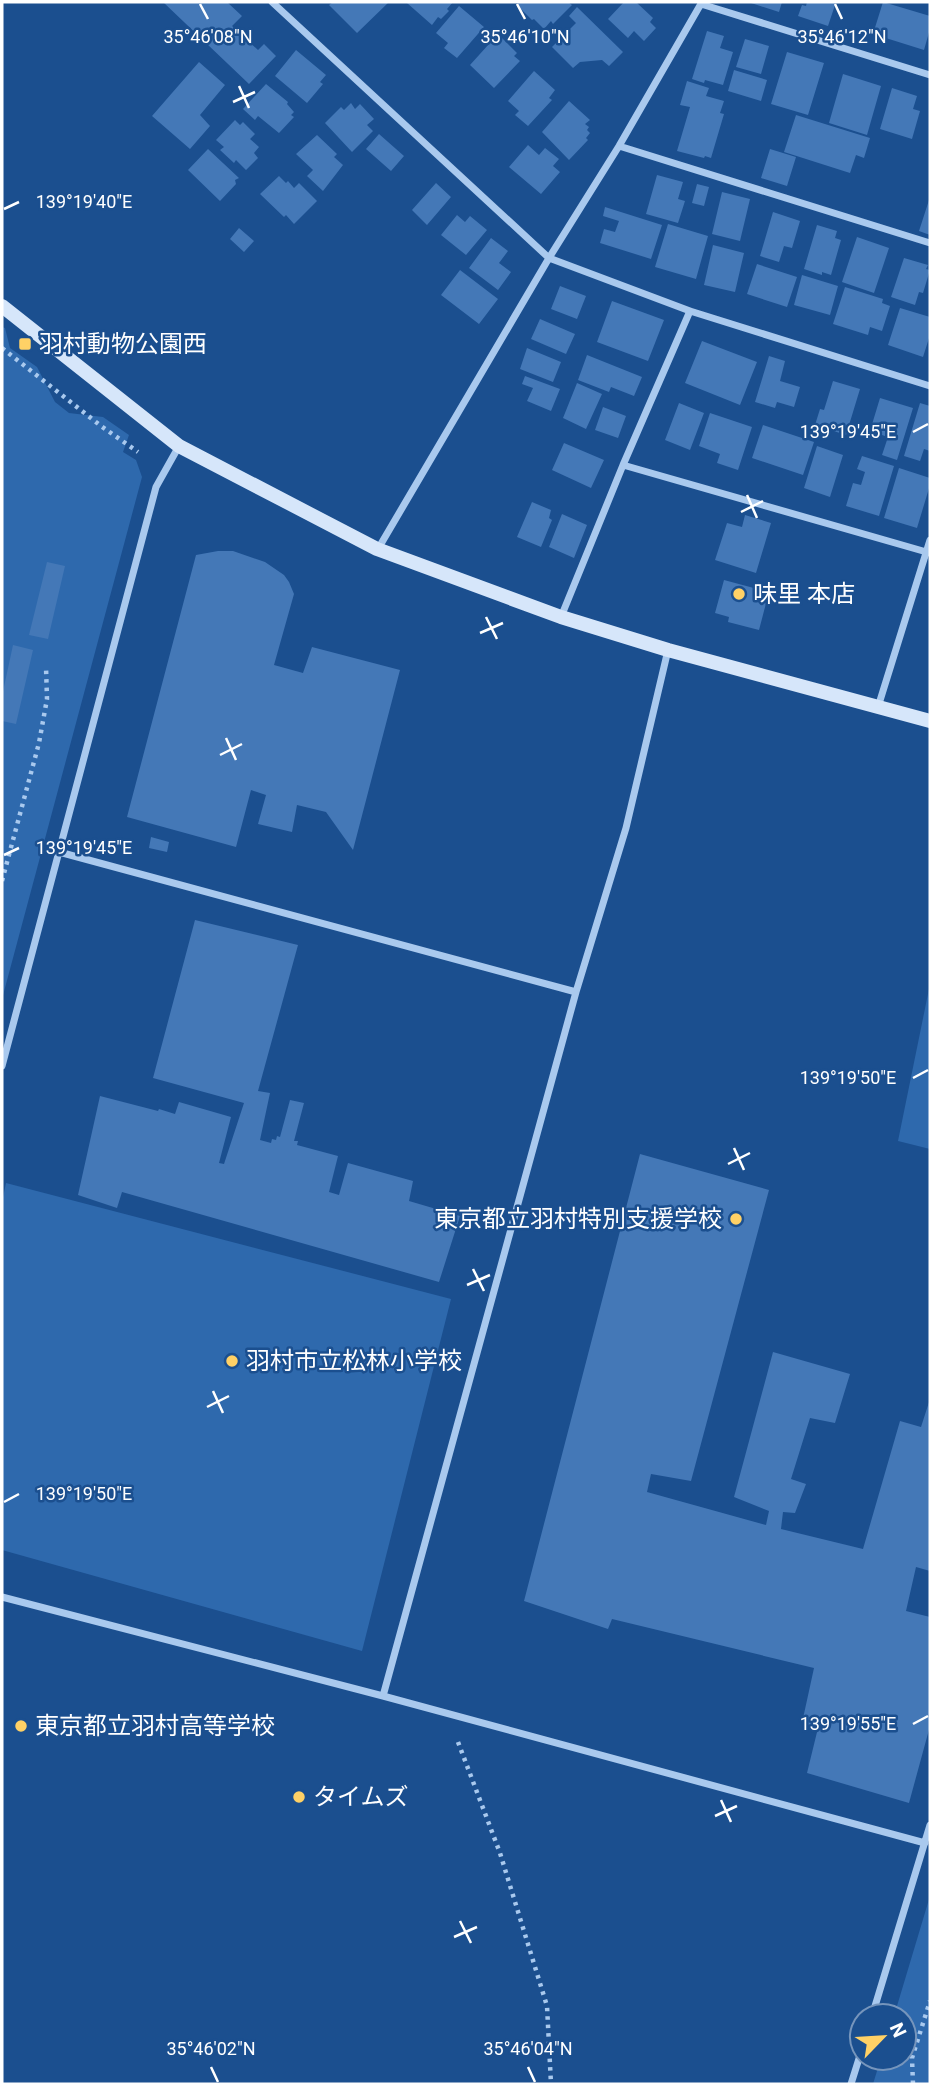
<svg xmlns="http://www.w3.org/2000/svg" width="932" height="2086" font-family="Roboto,'Noto Sans JP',sans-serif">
  <rect width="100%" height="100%" fill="#1b4f8f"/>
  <path fill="#2e69ad" d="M2 327 5 328 10 348 37 367 55 402 69 413 103 417 129 435 123 452 136 460 142 477 2 999Z
    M930 984V1149L898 1141Z
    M6 1183 451 1299 362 1651 2 1550V1202Z
    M930 1896V2084H873L881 2058H904V2016H894Z"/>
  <path fill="#4478b7" d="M163 2H227L242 16 232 26 258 50 264 44 276 56 249 84Z
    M333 2H389L357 33 329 5Z
    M409 2H453L447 9 449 11 441 19 438 17 432 25 407 3Z
    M520 2H568L572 5 553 24 551 21 544 29 534 19 532 20 517 5Z
    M624 2H636L653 18 650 22 656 28 644 41 634 31 628 38 608 19Z
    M748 2H782L779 12Z
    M807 2H836L828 26 798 16 802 5 806 6Z
    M883 2 930 16V29L924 50 873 34Z
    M459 6 484 27 457 58 444 48 448 43 436 33Z
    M577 7 623 52 609 66 602 60 580 62 573 68 552 47 576 23 569 16Z
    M707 31 724 36 720 48 733 52 723 85 705 80 704 83 692 79Z
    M498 34 517 53 514 56 520 61 494 88 470 65Z
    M745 39 769 46 761 74 736 67Z
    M296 50 326 75 320 82 323 84 307 103 275 76Z
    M787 52 824 63 808 115 771 104Z
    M199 62 225 85 200 115 210 126 190 149 152 116Z
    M734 70 767 80 761 101 728 91Z
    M534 71 555 90 549 98 552 100 528 126 515 115 519 111 508 101Z
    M843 74 881 86 867 135 829 123Z
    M687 81 709 88 706 96 724 101 720 113 724 114 711 158 705 156 704 158 677 151 690 107 680 105Z
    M266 84 288 102 287 104 294 112 291 115 294 117 279 133 258 116 255 120 243 109Z
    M892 88 917 96 913 109 920 111 912 139 880 129Z
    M569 101 590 120 585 124 589 127 587 130 590 133 586 138 588 140 569 160 542 132Z
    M351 103 355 109 360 104 374 119 367 125 373 131 352 152 325 123 341 107 344 110Z
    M796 115 870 138 864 158 856 155 850 173 784 152Z
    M235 120 240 125 243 122 255 134 250 139 259 147 254 153 258 158 246 170 236 160 234 163 220 150 224 147 216 140Z
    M379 134 404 156 391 171 366 149Z
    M317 135 337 154 334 157 343 165 323 191 307 176 313 170 296 154Z
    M528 145 539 155 545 148 559 159 553 166 560 172 541 194 509 167Z
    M208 149 239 178 235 180 236 184 220 201 188 170Z
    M770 149 796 157 787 186 761 178Z
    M657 175 683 182 678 199 685 201 678 223 646 214Z
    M279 176 286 183 288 181 294 188 299 183 317 201 294 224 286 215 284 217 260 194Z
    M436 183 451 197 427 225 412 210Z
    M697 184 709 187 704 206 692 203Z
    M722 192 750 199 740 241 712 234Z
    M930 197V235L919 231Z
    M605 207 662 225 651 259 600 243 604 229 615 232 619 221 603 216Z
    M773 212 800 221 792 248 784 246 779 262 760 256Z
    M457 215 465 222 470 216 487 230 466 255 441 235Z
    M668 224 708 236 696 279 655 267Z
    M817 225 837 231 835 238 841 240 831 275 822 272V275L804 269Z
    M239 228 254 241 244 252 230 239Z
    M857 237 889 248 874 293 842 282Z
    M491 238 508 251 499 263 511 272 498 290 469 268Z
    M713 245 744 253 735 292 704 285Z
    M904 258 928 265 926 269 930 270 923 293 919 292 915 305 891 297Z
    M757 264 797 277 787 307 747 294Z
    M460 270 498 299 479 324 441 295Z
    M802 275 838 286 830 315 794 305Z
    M560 286 586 296 577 319 551 309Z
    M845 287 883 299 882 303 890 306 882 331 870 327 868 335 833 324Z
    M612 301 664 320 648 361 597 342Z
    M900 308 930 317V335L923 357 888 345Z
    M540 319 575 334 566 354 531 339Z
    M702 341 757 362 740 405 685 383Z
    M527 348 561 362 553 382 520 369Z
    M587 355 642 377 634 396 611 387 609 392 578 380Z
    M769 356 785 361 780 381 800 387 794 407 777 402 775 408 755 402Z
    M525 376 560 389 551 411 527 401 533 388 522 384Z
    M833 381 860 389 846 435 815 425 820 409 824 410Z
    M577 383 602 394 586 429 563 418Z
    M880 398 913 408 897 460 882 455 888 437 870 431Z
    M679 403 704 413 690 450 665 440Z
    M920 403 930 406V451L924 449 920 461 904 456Z
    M603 407 626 416 618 438 595 430Z
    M710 413 752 427 738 470 717 463 720 454 699 446Z
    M763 425 814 442 803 475 752 458Z
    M564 443 604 460 591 488 552 470Z
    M817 446 843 455 830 497 804 488Z
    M862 456 894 466 879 516 846 506 853 483 861 485 865 472 857 469Z
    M899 468 930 478V485L917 528 884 518Z
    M532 502 551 510 549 518 552 520 541 547 517 537Z
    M562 514 587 525 574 558 549 547Z
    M745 515 771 523 756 573 715 560 727 523 742 527Z
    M218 551H233L265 562 284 575 289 582 294 594 274 665 303 673 312 647 400 670 353 850 326 812 297 805 292 832 258 824 266 795 251 790 236 847 127 817 196 555Z
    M47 562 65 566 48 639 29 635Z
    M724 580 769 592 759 630 728 622 729 617 715 613Z
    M13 645 33 650 16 724 2 721V696Z
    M151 837 169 842 167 852 149 848Z
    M195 920 298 945 258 1091 270 1093 260 1140 271 1143 272 1139 276 1140 277 1136 280 1137 290 1100 304 1103 294 1141H298L297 1145 338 1156 329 1192 339 1195 348 1163 413 1181 409 1201 460 1216 439 1282 122 1192 117 1208 78 1195 100 1096 158 1111 159 1109 175 1114 179 1102 231 1117 219 1163 224 1164 244 1103 153 1078Z
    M640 1154 769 1190 691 1481 651 1474 647 1492 766 1525 769 1511 734 1497 773 1352 850 1374 835 1423 810 1418 791 1479 806 1484 795 1513 783 1512 781 1529 863 1549 900 1421 921 1427 930 1399V1571L916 1567 906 1611 930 1617V1726L909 1803 807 1773 818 1728 802 1723 814 1668 612 1619 608 1629 524 1601Z"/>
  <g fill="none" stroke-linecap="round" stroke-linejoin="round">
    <path stroke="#a9c9ee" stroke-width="4.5" stroke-dasharray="3.5 5" stroke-linecap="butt" d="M2 348 101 426 138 452
      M2 881 39 743 47 699 46 667
      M458 1742 500 1853 547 2006 551 2084
      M913 2084 912 2058 930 2001"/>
    <path stroke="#a9c9ee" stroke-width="7" d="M272 2 549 258 690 311 930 386
      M701 4 930 75
      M619 146 930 243
      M623 465 930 553
      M378 549 549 258 619 146 702 2
      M561 617 623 465 690 311
      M878 707 930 540
      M59 852 576 992
      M2 1066 156 487 179 446
      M2 1597 383 1696 925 1843
      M383 1696 576 992 626 828 668 650
      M872 2016 930 1825
      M851 2084 862 2049"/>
    <path stroke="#d6e6fa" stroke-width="14" d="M2 306 179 446 377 549 561 617 668 650 930 721"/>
  </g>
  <path fill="none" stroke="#fff" stroke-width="2.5" d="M200 4 208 19M517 4 525 19M835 4 842 19M239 86 249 108M233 102 255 92M4 209 19 202M913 432 928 424M747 495 757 518M741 512 763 501M486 617 497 639M480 633 503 623M226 738 236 760M220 755 242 744M4 855 19 848M913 1078 928 1070M734 1148 744 1170M728 1164 750 1153M473 1269 484 1291M467 1285 490 1275M213 1391 223 1413M207 1407 229 1396M4 1502 19 1494M913 1724 928 1716M721 1800 731 1822M715 1816 737 1806M460 1921 471 1943M454 1937 477 1927M211 2067 218 2082M528 2067 535 2082"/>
  <g fill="#ffd166" stroke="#1b4f8f" stroke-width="2.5">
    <rect x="18" y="337" width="14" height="14" rx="3.5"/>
    <circle cx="739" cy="594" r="7"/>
    <circle cx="736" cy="1219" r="7"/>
    <circle cx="232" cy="1361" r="7"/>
    <circle cx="21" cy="1726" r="7"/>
    <circle cx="299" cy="1797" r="7"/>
  </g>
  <g text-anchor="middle" stroke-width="5" stroke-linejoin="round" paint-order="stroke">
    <g font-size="24" fill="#fff" stroke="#1b4f8f" text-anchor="start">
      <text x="39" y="352">羽村動物公園西</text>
      <text x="753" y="602">味里 本店</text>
      <text x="722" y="1227" text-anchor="end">東京都立羽村特別支援学校</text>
      <text x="246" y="1369">羽村市立松林小学校</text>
      <text x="35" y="1734">東京都立羽村高等学校</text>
      <text x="313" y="1805">タイムズ</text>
    </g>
  </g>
  <g font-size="18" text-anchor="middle" fill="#fff" stroke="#1b4f8f" stroke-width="5" stroke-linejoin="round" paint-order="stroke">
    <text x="208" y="43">35°46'08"N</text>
    <text x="525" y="43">35°46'10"N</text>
    <text x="842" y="43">35°46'12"N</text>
    <text x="84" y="208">139°19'40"E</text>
    <text x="848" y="438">139°19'45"E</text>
    <text x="84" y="854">139°19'45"E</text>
    <text x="848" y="1084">139°19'50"E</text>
    <text x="84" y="1500">139°19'50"E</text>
    <text x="848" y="1730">139°19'55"E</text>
    <text x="211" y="2055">35°46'02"N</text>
    <text x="528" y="2055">35°46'04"N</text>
  </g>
  <rect width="932" height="2086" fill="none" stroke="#ffffff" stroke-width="7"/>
  <g transform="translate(883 2037) rotate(65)"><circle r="33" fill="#1b4f8f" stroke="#7695bc" stroke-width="2"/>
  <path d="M0-5L12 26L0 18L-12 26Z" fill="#ffd166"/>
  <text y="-10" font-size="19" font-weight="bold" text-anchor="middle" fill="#ffffff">N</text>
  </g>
</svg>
